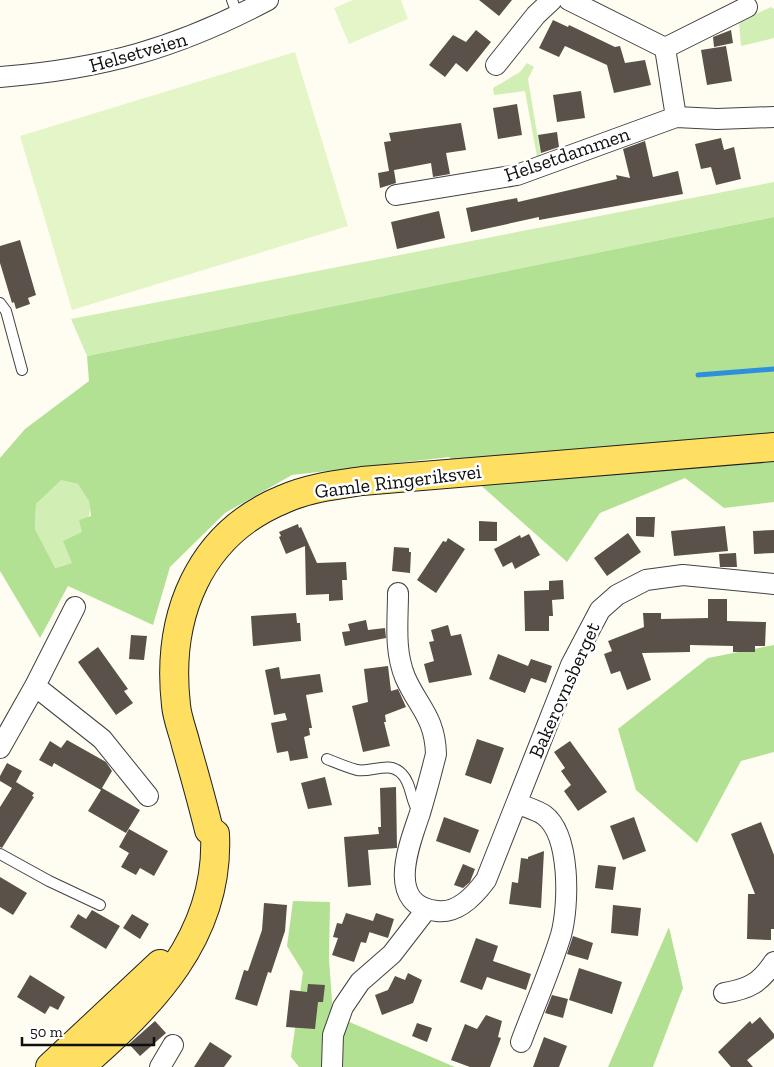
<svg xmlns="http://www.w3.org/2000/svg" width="774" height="1067" font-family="'Zilla Slab',serif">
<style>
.green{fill:#d1efb5}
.forest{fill:#b3e193;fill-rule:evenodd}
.pitch{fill:#e4f5c8}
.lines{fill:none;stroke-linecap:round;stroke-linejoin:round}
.stream{stroke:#2e90dc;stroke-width:5}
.building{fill:#59514a}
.lane-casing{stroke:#424242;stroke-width:12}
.street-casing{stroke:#424242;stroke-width:22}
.primary-casing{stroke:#202020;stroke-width:30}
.lane{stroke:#fff;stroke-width:10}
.street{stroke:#fff;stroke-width:20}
.primary{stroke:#ffdf61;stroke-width:28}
.labels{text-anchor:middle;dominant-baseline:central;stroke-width:5;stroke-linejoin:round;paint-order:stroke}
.street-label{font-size:20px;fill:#0f0f0f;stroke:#fff}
</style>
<rect width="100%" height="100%" fill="#fffdf1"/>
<!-- green -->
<path class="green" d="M771,7L774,9V38L741,46L739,22Z
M527,63L534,67L528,79L541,157H537L525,91L494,95L493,88L520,72Z
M774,182V217L87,356L71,319Z
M60,479L78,484C82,489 87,495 89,501C94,514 77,549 72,563L54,568L35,529L36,504Z"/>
<!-- forest -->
<path class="forest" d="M774,217V502L724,508L685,478L600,513L567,562L449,457L292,475L225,513L170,567L153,625L68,586L40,638L0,571V458L25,429L89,381L87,356ZM61,480L78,484L89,501L91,516L79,520L82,532L63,541L72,563L55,568L35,529L36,504Z
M774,645V752L741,761L697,843L636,790L618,729L708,658Z
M293,901L330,902L329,959L333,1015L455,1067H299L291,1057L303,972L287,946Z
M669,927L683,988L653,1067H608Z"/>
<!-- pitch -->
<path class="pitch" d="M353,0H401L408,19L349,44L334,8Z
M295,52L348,226L72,310L20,136Z"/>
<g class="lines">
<!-- stream -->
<path class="stream" d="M698,375L774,369"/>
</g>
<!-- building -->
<path class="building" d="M479,0H512L499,16Z
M553,20L568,27L569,25L615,47L620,46L625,63L645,60L651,85L614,93L607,65L565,46L559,57L539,48Z
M476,30L491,42L467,72L456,63L445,77L429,65L453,35L466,42Z
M731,30L733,43L714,47L713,37Z
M726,46L732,81L707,85L701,50Z
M581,91L585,118L557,122L553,95Z
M517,104L522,135L498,139L493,108Z
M461,123L466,150L446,153L450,174L433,177L431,163L389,171L384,142L391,141L389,133Z
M557,132L559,147L541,153L538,135Z
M721,138L724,150L734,147L741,179L716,185L711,167L701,169L695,144Z
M645,141L653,177L678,171L683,194L539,220V217L471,232L466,208L517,198L518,202L617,179L616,175L630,178L623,149Z
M394,170L396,183L380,188L378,173Z
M439,211L445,238L397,249L391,222Z
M20,240L36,295L28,298L30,304L16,309L14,302L12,303L0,263V246Z
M636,517H655L654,537L636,536Z
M479,521L497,522V541H479Z
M298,524L299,528L301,527L317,563L346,562L347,580H342L343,600L329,601V594L306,595L305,546L286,554L279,537L281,536L279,532Z
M725,526L728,551L674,556L671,531Z
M774,530V553L754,554L753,531Z
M628,533L641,552L607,576L594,558Z
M529,534L540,555L515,569L512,562L503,567L494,549L520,535L521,538Z
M448,538L465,549L436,593L417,580L443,541L446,542Z
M394,547L409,548V552H411L410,573L392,571Z
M736,553L737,567H720L719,554Z
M563,580L564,599L552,600L553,616H549V631H525L524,591L549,590V581Z
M708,599H727V621L766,622L765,646H755V652H733V646L690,645V652L642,653L651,680L627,690L620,671L611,674L604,654L612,651L608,641L644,627L643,613H661V619L708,618Z
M296,613L297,623H300L301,641L253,646L251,616Z
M366,620L368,630L385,628L386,638L345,646L342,632L350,631L348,624Z
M448,625L451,636L461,634L472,675L429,683L424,664L434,661L429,642L434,641L431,630Z
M131,635L147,636L144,660L129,659Z
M98,647L128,689L124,691L133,703L116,715L78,662Z
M498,654L528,666L531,659L552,666L546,683L531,678L525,693L489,679Z
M388,666L391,691L398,689L406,707L385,715L386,722H384L390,746L363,752L352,706L368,702L364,669Z
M279,667L281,679L320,674L323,692L306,695L312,728H309L310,735L304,737L308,758L290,761L288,751L277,753L271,723L287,720L285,713L274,715L265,670Z
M477,739L504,748L491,784L465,775Z
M67,740L106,762L112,771L102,788L140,810L126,833L88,811L101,790L54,763L52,767L39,760L50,741L61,748Z
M570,741L607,792L578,811L564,791L571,785L561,771L565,768L554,752Z
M7,763L22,771L16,782L34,793L32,796L34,797L2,848L0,847V807L12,788L0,781V776Z
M325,777L332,805L308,809L301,783Z
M396,787L397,848L368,850L371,885L348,887L344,837L379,834L378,827H381L380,788Z
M444,817L479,830L470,853L436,841Z
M634,817L646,851L623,860L610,826Z
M761,822L774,855V929H771V940L747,939L748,894H755L731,834Z
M129,829L168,851L154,876L140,868L136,875L121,867L129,853L119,847Z
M544,851L541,908L509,904L512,882L518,883L521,858L528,859V857Z
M463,864L475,869L470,882L463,888L454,885Z
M598,865L616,867L613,890L595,888Z
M0,877L27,893L13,915L0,907Z
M264,903L287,905L285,931L271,973L268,972L257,1006L235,999L244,970L248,971L262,930Z
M613,905L641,908L638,936L611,933Z
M92,910L120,926L106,949L70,927L78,914L86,919Z
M346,913L373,921L366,943L361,942L354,962L332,955L338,938L333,937L337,923L342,924Z
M376,913L394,919L388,938L369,932Z
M132,914L149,924L140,939L123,928Z
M573,936L593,943L588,960L567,954Z
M476,938L498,946L493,961L531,974L526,990L487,977L482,990L460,982Z
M579,968L622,982L612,1014L569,1000Z
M408,973L422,980L413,1003L382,1015L375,995L388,990L395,976L405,980Z
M30,975L65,997L58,1010L50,1006L45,1014L17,997Z
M308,984L325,985L323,1002H318L315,1029L286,1027L290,990L307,992Z
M552,995L568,999L563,1018L545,1013Z
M486,1015L502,1021L498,1037L501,1038L490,1067H470L451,1060L465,1024L477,1029Z
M760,1017L774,1034V1038L747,1060L753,1067H731L718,1052L750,1021L752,1024Z
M155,1021L166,1033L140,1056L129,1044Z
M417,1023L432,1028L427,1042L412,1036Z
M544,1037L567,1046L559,1067H533Z
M210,1042L232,1056L224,1067H194Z"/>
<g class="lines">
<defs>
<path id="lane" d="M232,0L238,16
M0,303L6,311L22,370
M327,759C337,763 346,767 357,770C372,773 389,760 402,774C412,784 410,801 419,813
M0,854L49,881L100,905"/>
<path id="street" d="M569,0L665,48L676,117
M665,48L747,7
M496,65L536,15L552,0
M0,77C103,69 177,48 268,0
M396,195L517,175L676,117L717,119L774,117
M398,593C398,621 394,650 405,677C418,707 435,717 436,754C431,774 426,793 420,813C410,843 384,905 437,911C458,914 475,895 486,880L571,665L600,610L617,595L646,580L683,575L774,584
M35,686L102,739L148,796
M0,748L35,686L75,607
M517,803C525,807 537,810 544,815C571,835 569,906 561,935C550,971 534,1007 521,1042
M724,993C749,989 760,983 774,962
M160,1067L173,1045
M332,1067L333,1035L343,1007L360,982L392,954L426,910"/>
<path id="primary" d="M50,1067L160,964
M80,1067C151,1005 220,937 215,834L209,830C202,801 194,773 186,745C183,732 177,718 176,705C166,617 198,534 284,499C309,488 335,485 362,481L774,447"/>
</defs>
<!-- lane casing -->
<use href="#lane" class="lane-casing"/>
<!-- street casing -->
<use href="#street" class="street-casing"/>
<!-- primary casing -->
<use href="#primary" class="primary-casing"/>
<!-- lane -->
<use href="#lane" class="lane"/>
<!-- street -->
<use href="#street" class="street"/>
<!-- primary -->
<use href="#primary" class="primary"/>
</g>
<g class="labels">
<!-- street labels -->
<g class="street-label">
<text transform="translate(138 52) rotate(-16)">Helsetveien</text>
<text transform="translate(567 154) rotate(-19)">Helsetdammen</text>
<text transform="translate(398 481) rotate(-7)">Gamle Ringeriksvei</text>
<text transform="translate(564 690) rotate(-66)">Bakerovnsberget</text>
</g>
</g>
<!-- scale -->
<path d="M22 1037v8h132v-8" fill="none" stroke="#0f0f0f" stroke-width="2.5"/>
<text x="30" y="1037" font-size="15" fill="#0f0f0f" stroke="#ffffff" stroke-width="4" paint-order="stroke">50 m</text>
</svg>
